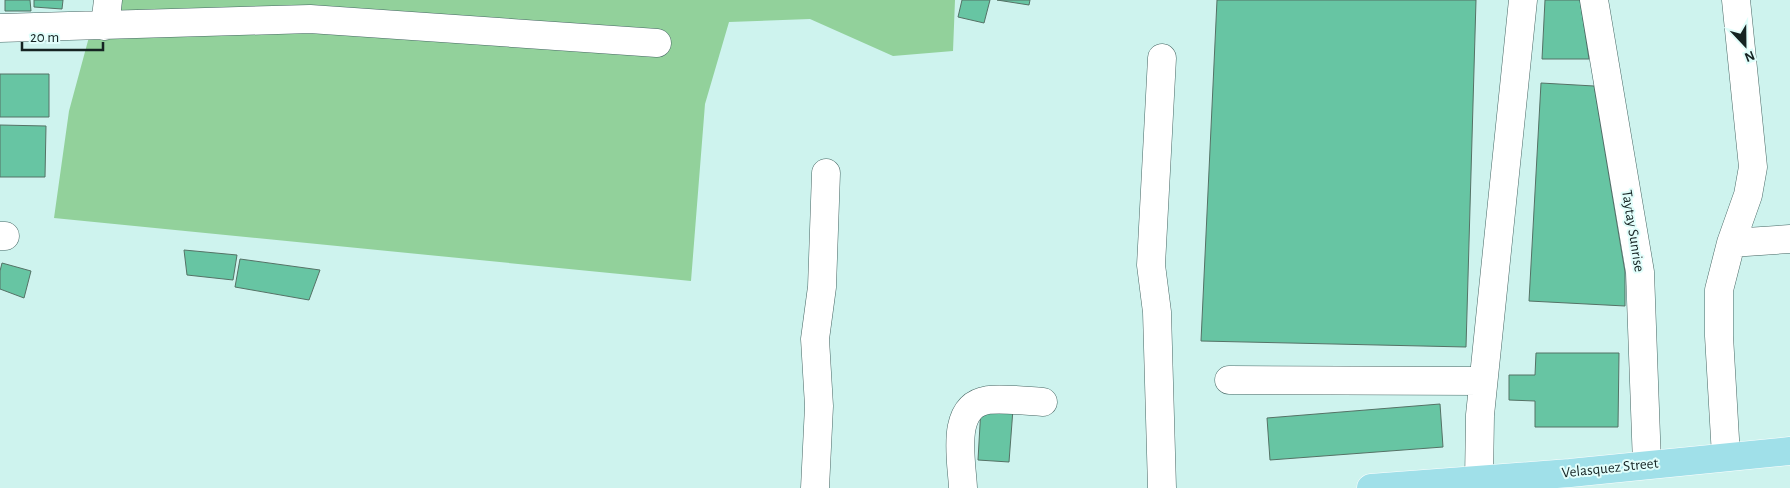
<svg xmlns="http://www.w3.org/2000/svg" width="1790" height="488" font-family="'Alegreya Sans',sans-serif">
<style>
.green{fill:#92d19b}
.building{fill:#67c5a3;stroke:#557266}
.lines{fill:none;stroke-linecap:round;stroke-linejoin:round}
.minor-casing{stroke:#476764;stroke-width:29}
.major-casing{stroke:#fff;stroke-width:29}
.minor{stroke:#fff;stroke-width:28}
.major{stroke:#a0e0e9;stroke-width:28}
.labels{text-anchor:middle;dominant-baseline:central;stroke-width:4;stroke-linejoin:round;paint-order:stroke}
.street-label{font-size:15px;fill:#152322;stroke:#e1fefb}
</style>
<rect width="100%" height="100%" fill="#cef3ee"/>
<!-- green -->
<path class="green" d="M99,0H955L953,51L893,56L810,19L729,22L705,104L691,281L54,218L69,111Z"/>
<!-- building -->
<path class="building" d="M5,0H30L31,11H5Z
M34,0H63L62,9L34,7Z
M962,0H990L984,23L958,17Z
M997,0H1030L1029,5Z
M1217,0H1476L1466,347L1201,341Z
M1545,0H1580L1589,59H1542Z
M0,74H49V117H0Z
M1541,83L1594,86L1625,272V306L1529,301Z
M0,125L46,126L45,177H0Z
M184,250L237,255L233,280L187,275Z
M240,259L320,270L309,300L235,287Z
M2,263L31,271L24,298L0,289V271Z
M1536,353H1619L1618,427H1535V401L1509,400V375H1535Z
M1440,404L1443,447L1270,460L1267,418Z
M981,407L1013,409L1009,462L978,460Z"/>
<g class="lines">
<defs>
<path id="minor" d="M1594,0L1640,272L1647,464
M105,26L108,0
M0,28L310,19L657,43
M1162,58L1151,265L1157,312L1162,488
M0,236H5
M1731,243L1790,239
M1229,380L1483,381
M1726,456L1719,336V290L1731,243L1748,195L1753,167L1736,0
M1479,480L1480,415L1523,0
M815,488L819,406L815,339L822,287L826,173
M963,488C962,461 949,406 988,400C1003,398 1027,401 1043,402"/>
<path id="major" d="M1371,488L1570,473L1790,451"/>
</defs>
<!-- minor casing -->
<use href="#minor" class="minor-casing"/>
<!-- major casing -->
<use href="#major" class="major-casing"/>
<!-- minor -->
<use href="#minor" class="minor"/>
<!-- major -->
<use href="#major" class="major"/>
</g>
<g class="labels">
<!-- street labels -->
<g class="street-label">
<text transform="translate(1633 231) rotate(81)">Taytay Sunrise</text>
<text transform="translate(1610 468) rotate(-6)">Velasquez Street</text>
</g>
</g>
<!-- north arrow -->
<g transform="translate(1745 45) rotate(158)" stroke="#e1fefb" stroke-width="4" paint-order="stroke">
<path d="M0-4L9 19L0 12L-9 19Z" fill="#152322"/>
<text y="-8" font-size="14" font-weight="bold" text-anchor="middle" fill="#152322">N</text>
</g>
<!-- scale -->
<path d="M22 42v8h81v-8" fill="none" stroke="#152322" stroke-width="2.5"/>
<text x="30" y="42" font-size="15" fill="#152322" stroke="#e1fefb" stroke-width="4" paint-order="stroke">20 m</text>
</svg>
